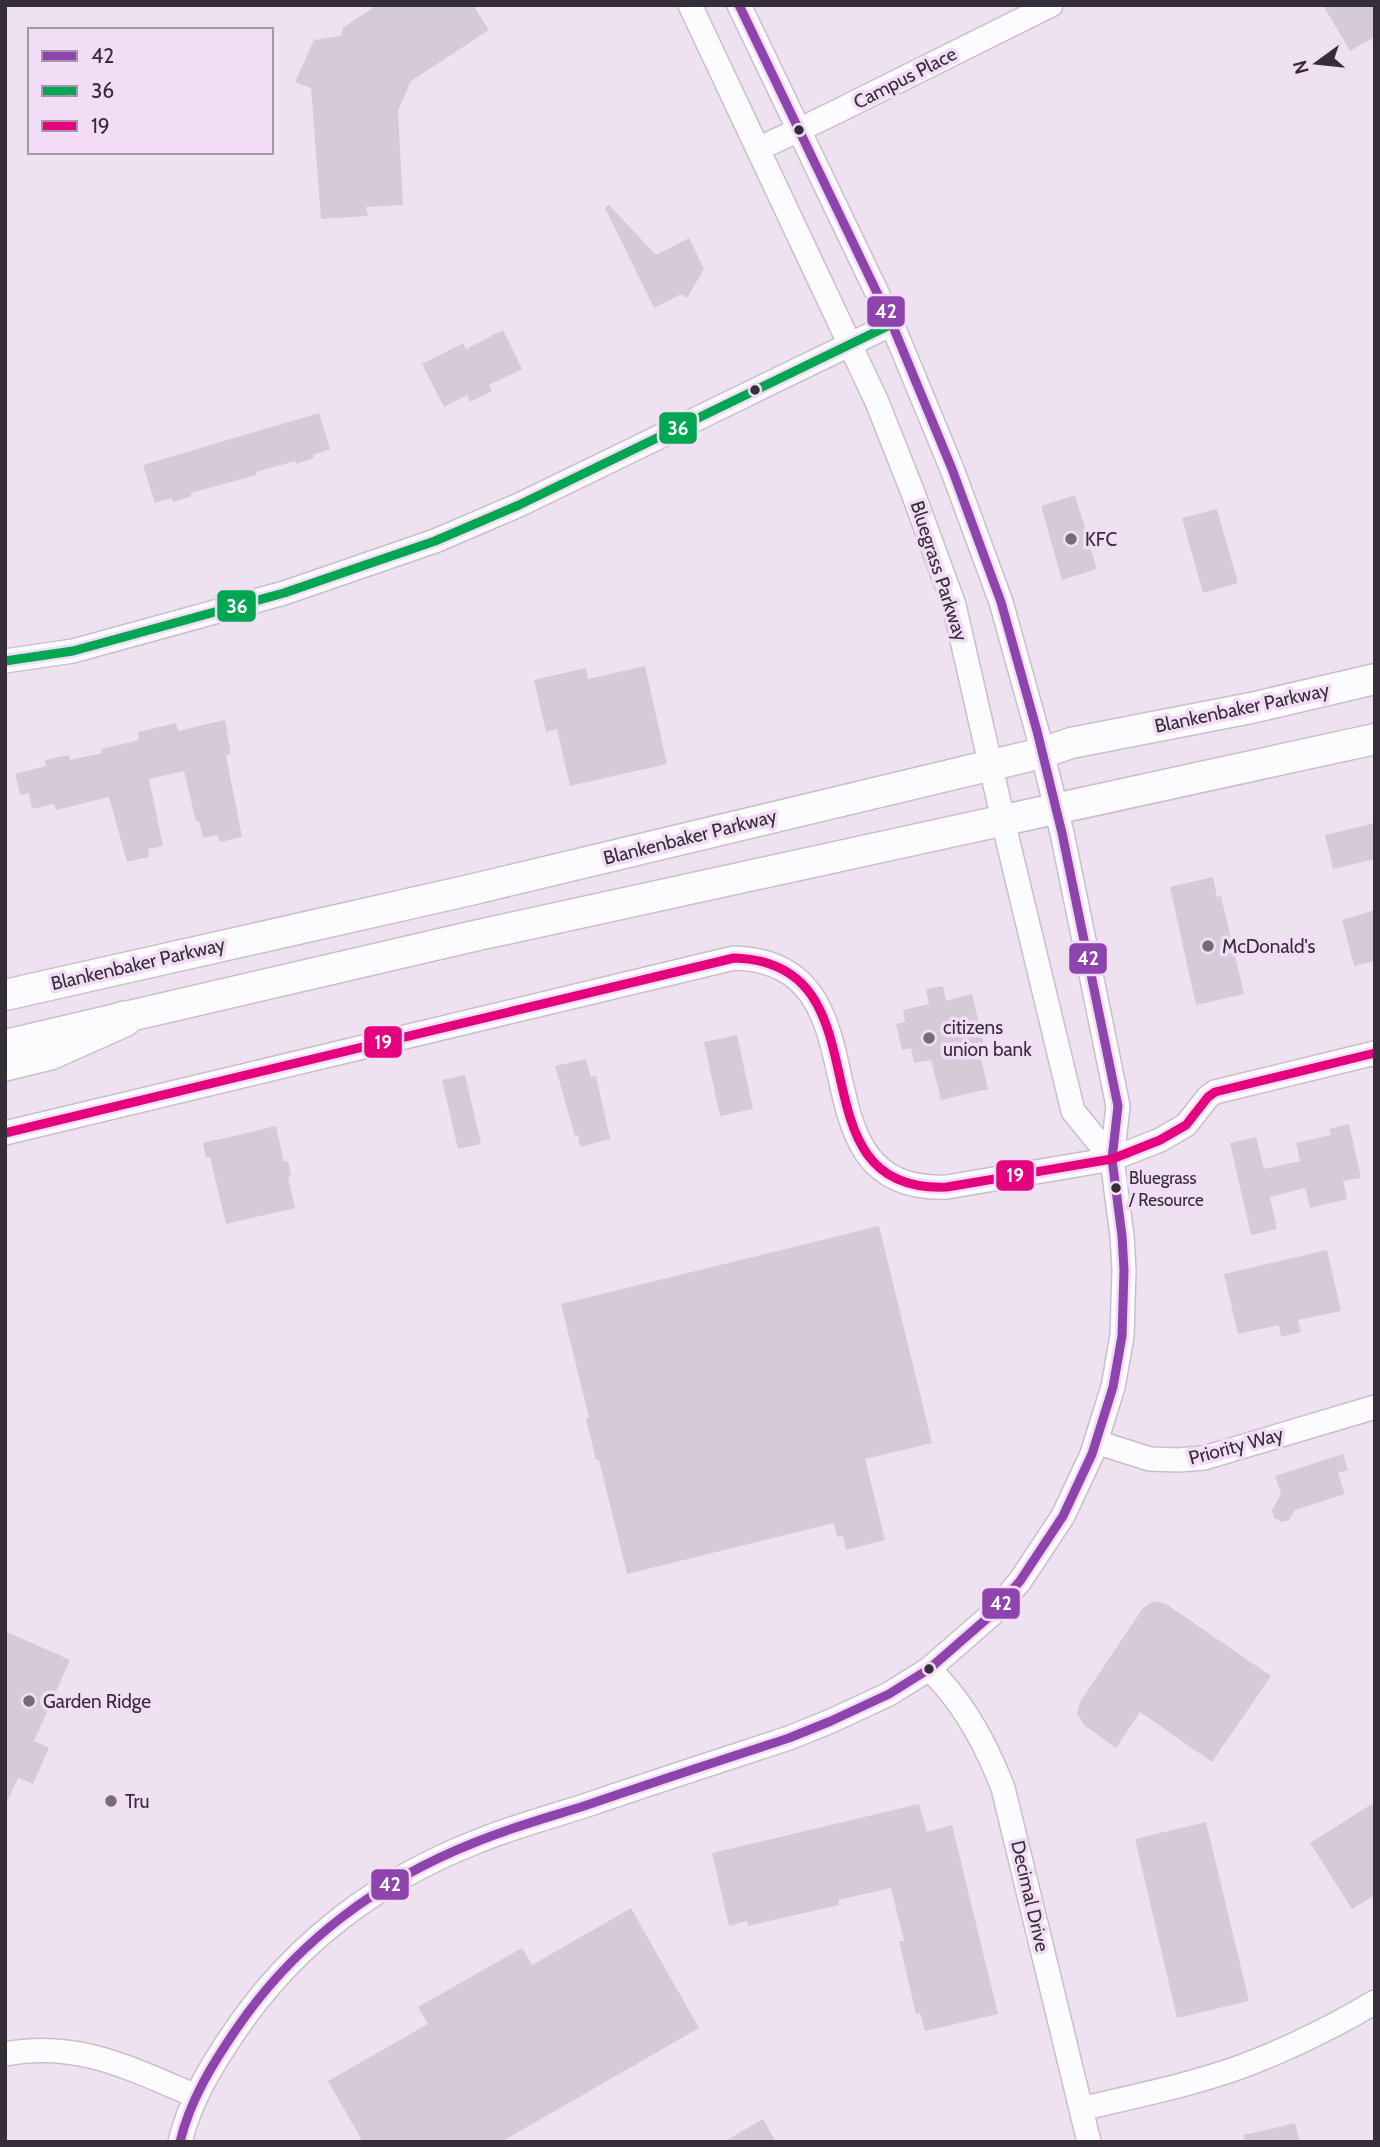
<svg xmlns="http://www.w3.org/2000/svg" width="1380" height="2147" font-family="Cabin,sans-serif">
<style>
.building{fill:#d5cbd7}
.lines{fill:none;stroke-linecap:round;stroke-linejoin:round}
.minor-casing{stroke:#c9bfcb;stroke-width:26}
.major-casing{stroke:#c9bfcb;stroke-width:33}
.highway-casing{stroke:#c9bfcb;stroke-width:38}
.minor{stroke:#fcfbfd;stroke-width:23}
.major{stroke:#fcfbfd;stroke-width:30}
.highway{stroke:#fcfbfd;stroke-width:35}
.bus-1-casing{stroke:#f2dcf6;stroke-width:14}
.bus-2-casing{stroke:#f2dcf6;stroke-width:14}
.bus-3-casing{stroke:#f2dcf6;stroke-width:14}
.bus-1{stroke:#8e44ad;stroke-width:9}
.bus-2{stroke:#00a651;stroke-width:9}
.bus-3{stroke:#e5007d;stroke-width:9}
.bus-dot{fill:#352d37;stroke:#f2dcf6;stroke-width:2.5}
.poi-dot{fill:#766c78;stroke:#f2dcf6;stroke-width:2.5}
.labels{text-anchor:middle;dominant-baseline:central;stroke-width:7;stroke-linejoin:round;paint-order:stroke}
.bus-label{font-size:17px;fill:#352d37;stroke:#f2dcf6;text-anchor:start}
.street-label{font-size:19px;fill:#352d37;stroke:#f2dcf6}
.poi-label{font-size:19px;fill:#352d37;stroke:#f2dcf6;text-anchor:start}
.line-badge{stroke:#f2dcf6;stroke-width:2.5}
.badge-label{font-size:19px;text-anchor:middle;font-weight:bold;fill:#fff}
</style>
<rect width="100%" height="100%" fill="#eee2f0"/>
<!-- building -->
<path class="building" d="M377,5H473L489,30L411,81L398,111L403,205L366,207L368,216L321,219L311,88L295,82L314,40L340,36L344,27Z
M1323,5H1375V37L1350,51Z
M609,205L656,255L689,238L704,269L687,298L681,294L654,308L605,208Z
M503,330L522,369L489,385L492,391L470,402L467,395L444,407L422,364L463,343L466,349Z
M319,413L330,449L313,455L314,458L296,464L295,461L256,472L257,475L190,493L192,496L173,502L172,498L155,503L143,465Z
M1075,495L1086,531H1089L1093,546L1090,547L1097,569L1062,580L1041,506Z
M1217,509L1238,583L1203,593L1182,518Z
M645,666L667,764L570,786L557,729L546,732L534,680L586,668L588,679Z
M225,720L231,754L226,755L242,837L220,842L218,835L203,838L199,821H196L184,771L149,779L163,846L148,849L149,857L127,862L109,797L56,810L54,804L32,809L29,793L20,795L15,774L46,766L45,760L69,755L70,760L102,753L101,749L139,740L138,732L176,723L178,731Z
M1375,823V859L1333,869L1325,835Z
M1213,877L1217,897L1221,896L1244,994L1196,1005L1170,887Z
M1375,910V961L1354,966L1342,920Z
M943,986L946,1001L972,994L985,1049L979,1050L988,1089L941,1100L931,1060L914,1063L911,1048L902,1050L896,1024L905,1022L903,1010L929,1004L926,989Z
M737,1035L753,1109L720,1116L704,1042Z
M586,1059L591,1077L596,1076L610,1139L580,1147L578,1135L575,1136L555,1066Z
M465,1075L481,1144L458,1149L442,1080Z
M1349,1124L1361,1178L1343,1181L1347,1199L1310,1208L1305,1188L1270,1197L1277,1229L1251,1235L1230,1143L1256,1137L1264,1169L1300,1161L1296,1143L1331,1135L1329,1129Z
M276,1126L284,1162L288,1161L291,1176L288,1177L295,1208L226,1224L210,1157L206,1158L203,1143Z
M879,1226L932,1443L865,1459L885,1540L846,1550L843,1536L837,1537L834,1523L627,1574L599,1460H596L586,1419L589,1418L561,1304Z
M1327,1250L1341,1311L1298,1320L1301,1332L1281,1337L1279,1325L1238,1334L1224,1274Z
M1343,1454L1348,1470L1338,1473L1345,1494L1295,1510L1289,1520L1282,1522L1274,1518L1272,1510L1281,1494L1275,1476Z
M1154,1601L1166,1604L1271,1676L1212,1762L1140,1712L1116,1748L1084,1725L1077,1714L1080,1702L1143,1608Z
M5,1631L70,1660L34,1741L49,1748L33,1784L18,1778L5,1806Z
M1375,1802V1895L1352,1909L1310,1843Z
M919,1804L927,1832L952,1825L998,2014L925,2031L920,2013L916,2014L899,1941H904L891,1888L838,1900L839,1905L748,1926L747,1921L729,1926L712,1853Z
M1206,1822L1249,2001L1177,2018L1135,1839Z
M631,1908L699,2028L501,2142H363L328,2081L428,2024L418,2007L522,1948L532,1965Z
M763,2119L776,2142H724Z
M1295,2123L1300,2142H1245L1244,2135Z"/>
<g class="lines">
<defs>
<path id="minor" d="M690,5L877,402L913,493L954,605L1009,846L1073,1111L1112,1159
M758,149L830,115L1051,5
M5,661L73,651L284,593L435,541L519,505L892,324
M5,1133L734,958C895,962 784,1194 947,1187L1112,1159L1160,1140L1186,1125L1208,1097L1215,1092L1375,1053
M1096,1442L1150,1459L1178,1460L1204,1458L1375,1407
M929,1669C963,1701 986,1744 1003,1788L1089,2142
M5,2054C78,2040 131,2069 196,2096
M1081,2109C1135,2096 1191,2085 1243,2066C1288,2049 1333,2027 1375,2002
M180,2142C190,2100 213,2063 237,2028C296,1942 379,1880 476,1842C512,1827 550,1817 587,1805C654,1782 722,1760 789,1738L831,1721L889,1694L929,1669L991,1615L1020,1581L1063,1516L1092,1454L1113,1387L1122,1336L1124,1270L1122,1236L1112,1159L1118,1106L1062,833L1037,731L1001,602L952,469L892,324L739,5"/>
<path id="major" d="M5,995L470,890L1042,753L1071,743L1251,708L1375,679
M5,1045L474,936L1375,739"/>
<path id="highway" d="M5,1063L50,1052L124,1019"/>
</defs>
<!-- minor casing -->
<use href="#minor" class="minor-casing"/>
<!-- major casing -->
<use href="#major" class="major-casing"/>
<!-- highway casing -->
<use href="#highway" class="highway-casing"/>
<!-- minor -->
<use href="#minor" class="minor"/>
<!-- major -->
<use href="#major" class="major"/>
<!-- highway -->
<use href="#highway" class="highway"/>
<defs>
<path id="bus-1" d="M180,2142C190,2100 213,2063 237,2028C296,1942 379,1880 476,1842C512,1827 550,1817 587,1805C654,1782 722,1760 789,1738L831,1721L889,1694L929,1669L991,1615L1020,1581L1063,1516L1092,1454L1113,1387L1122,1336L1124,1270L1122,1236L1112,1159L1118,1106L1062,833L1037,731L1001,602L952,469L892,324L739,5"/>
<path id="bus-2" d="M5,661L73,651L284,593L435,541L519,505L892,324"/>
<path id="bus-3" d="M5,1133L734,958C895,962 784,1194 947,1187L1112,1159L1160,1140L1186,1125L1208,1097L1215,1092L1375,1053"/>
</defs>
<!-- bus-1 casing -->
<use href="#bus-1" class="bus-1-casing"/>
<!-- bus-2 casing -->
<use href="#bus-2" class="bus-2-casing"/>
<!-- bus-3 casing -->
<use href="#bus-3" class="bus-3-casing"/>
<!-- bus-1 -->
<use href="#bus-1" class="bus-1"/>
<!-- bus-2 -->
<use href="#bus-2" class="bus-2"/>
<!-- bus-3 -->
<use href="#bus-3" class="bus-3"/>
</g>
<!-- markers -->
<g class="bus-dot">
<circle cx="799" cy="130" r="6"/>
<circle cx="755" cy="390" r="6"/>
<circle cx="1116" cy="1188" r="6"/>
<circle cx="929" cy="1669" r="6"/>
</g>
<g class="poi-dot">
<circle cx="1071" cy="539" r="7"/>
<circle cx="1208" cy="946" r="7"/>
<circle cx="929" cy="1038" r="7"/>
<circle cx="29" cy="1701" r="7"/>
<circle cx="111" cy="1801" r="7"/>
</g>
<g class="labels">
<!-- bus labels -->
<g class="bus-label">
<text x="1129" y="1178">Bluegrass<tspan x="1129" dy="22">/ Resource</tspan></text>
</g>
<!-- street labels -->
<g class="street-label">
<text transform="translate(905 78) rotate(-27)">Campus Place</text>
<text transform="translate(939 571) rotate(72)">Bluegrass Parkway</text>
<text transform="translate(1242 708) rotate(-12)">Blankenbaker Parkway</text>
<text transform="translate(690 837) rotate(-14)">Blankenbaker Parkway</text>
<text transform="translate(138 964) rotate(-13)">Blankenbaker Parkway</text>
<text transform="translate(1236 1446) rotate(-15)">Priority Way</text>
<text transform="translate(1030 1896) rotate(77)">Decimal Drive</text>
</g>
<!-- poi labels -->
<g class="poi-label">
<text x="1085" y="539">KFC</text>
<text x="1222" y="946">McDonald's</text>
<text x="943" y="1027">citizens<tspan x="943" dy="22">union bank</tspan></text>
<text x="43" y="1701">Garden Ridge</text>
<text x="125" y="1801">Tru</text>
</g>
</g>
<g class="line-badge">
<rect x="866" y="295" width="40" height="33" rx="7" fill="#8e44ad"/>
<rect x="658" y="411" width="40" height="34" rx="7" fill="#00a651"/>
<rect x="216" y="589" width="41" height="34" rx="7" fill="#00a651"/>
<rect x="1068" y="942" width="40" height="33" rx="7" fill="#8e44ad"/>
<rect x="363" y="1025" width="40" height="34" rx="7" fill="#e5007d"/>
<rect x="995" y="1159" width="40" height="33" rx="7" fill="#e5007d"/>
<rect x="981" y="1587" width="40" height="33" rx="7" fill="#8e44ad"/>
<rect x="370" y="1868" width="40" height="33" rx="7" fill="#8e44ad"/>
</g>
<g class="badge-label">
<text x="886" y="318">42</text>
<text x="678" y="435">36</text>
<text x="237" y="613">36</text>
<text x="1088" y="965">42</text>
<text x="383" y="1049">19</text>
<text x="1015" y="1182">19</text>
<text x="1001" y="1610">42</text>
<text x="390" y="1891">42</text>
</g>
<!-- border -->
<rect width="1380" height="2147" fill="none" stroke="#352d37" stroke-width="14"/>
<!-- legend -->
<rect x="28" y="28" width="245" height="126" fill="#f2dcf6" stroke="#a696aa" stroke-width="2"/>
<rect x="42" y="51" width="35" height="10" fill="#8e44ad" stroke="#a696aa" stroke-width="2"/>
<text x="91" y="63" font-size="21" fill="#352d37">42</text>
<rect x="42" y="86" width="35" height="10" fill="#00a651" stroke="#a696aa" stroke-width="2"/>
<text x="91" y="98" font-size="21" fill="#352d37">36</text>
<rect x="42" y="121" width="35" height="10" fill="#e5007d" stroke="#a696aa" stroke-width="2"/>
<text x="91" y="133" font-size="21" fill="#352d37">19</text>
<!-- north arrow -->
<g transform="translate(1317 63) rotate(255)" stroke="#f2dcf6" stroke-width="5" paint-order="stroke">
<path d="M0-5L12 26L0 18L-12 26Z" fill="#352d37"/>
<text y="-10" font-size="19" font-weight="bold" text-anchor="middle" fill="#352d37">N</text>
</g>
</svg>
